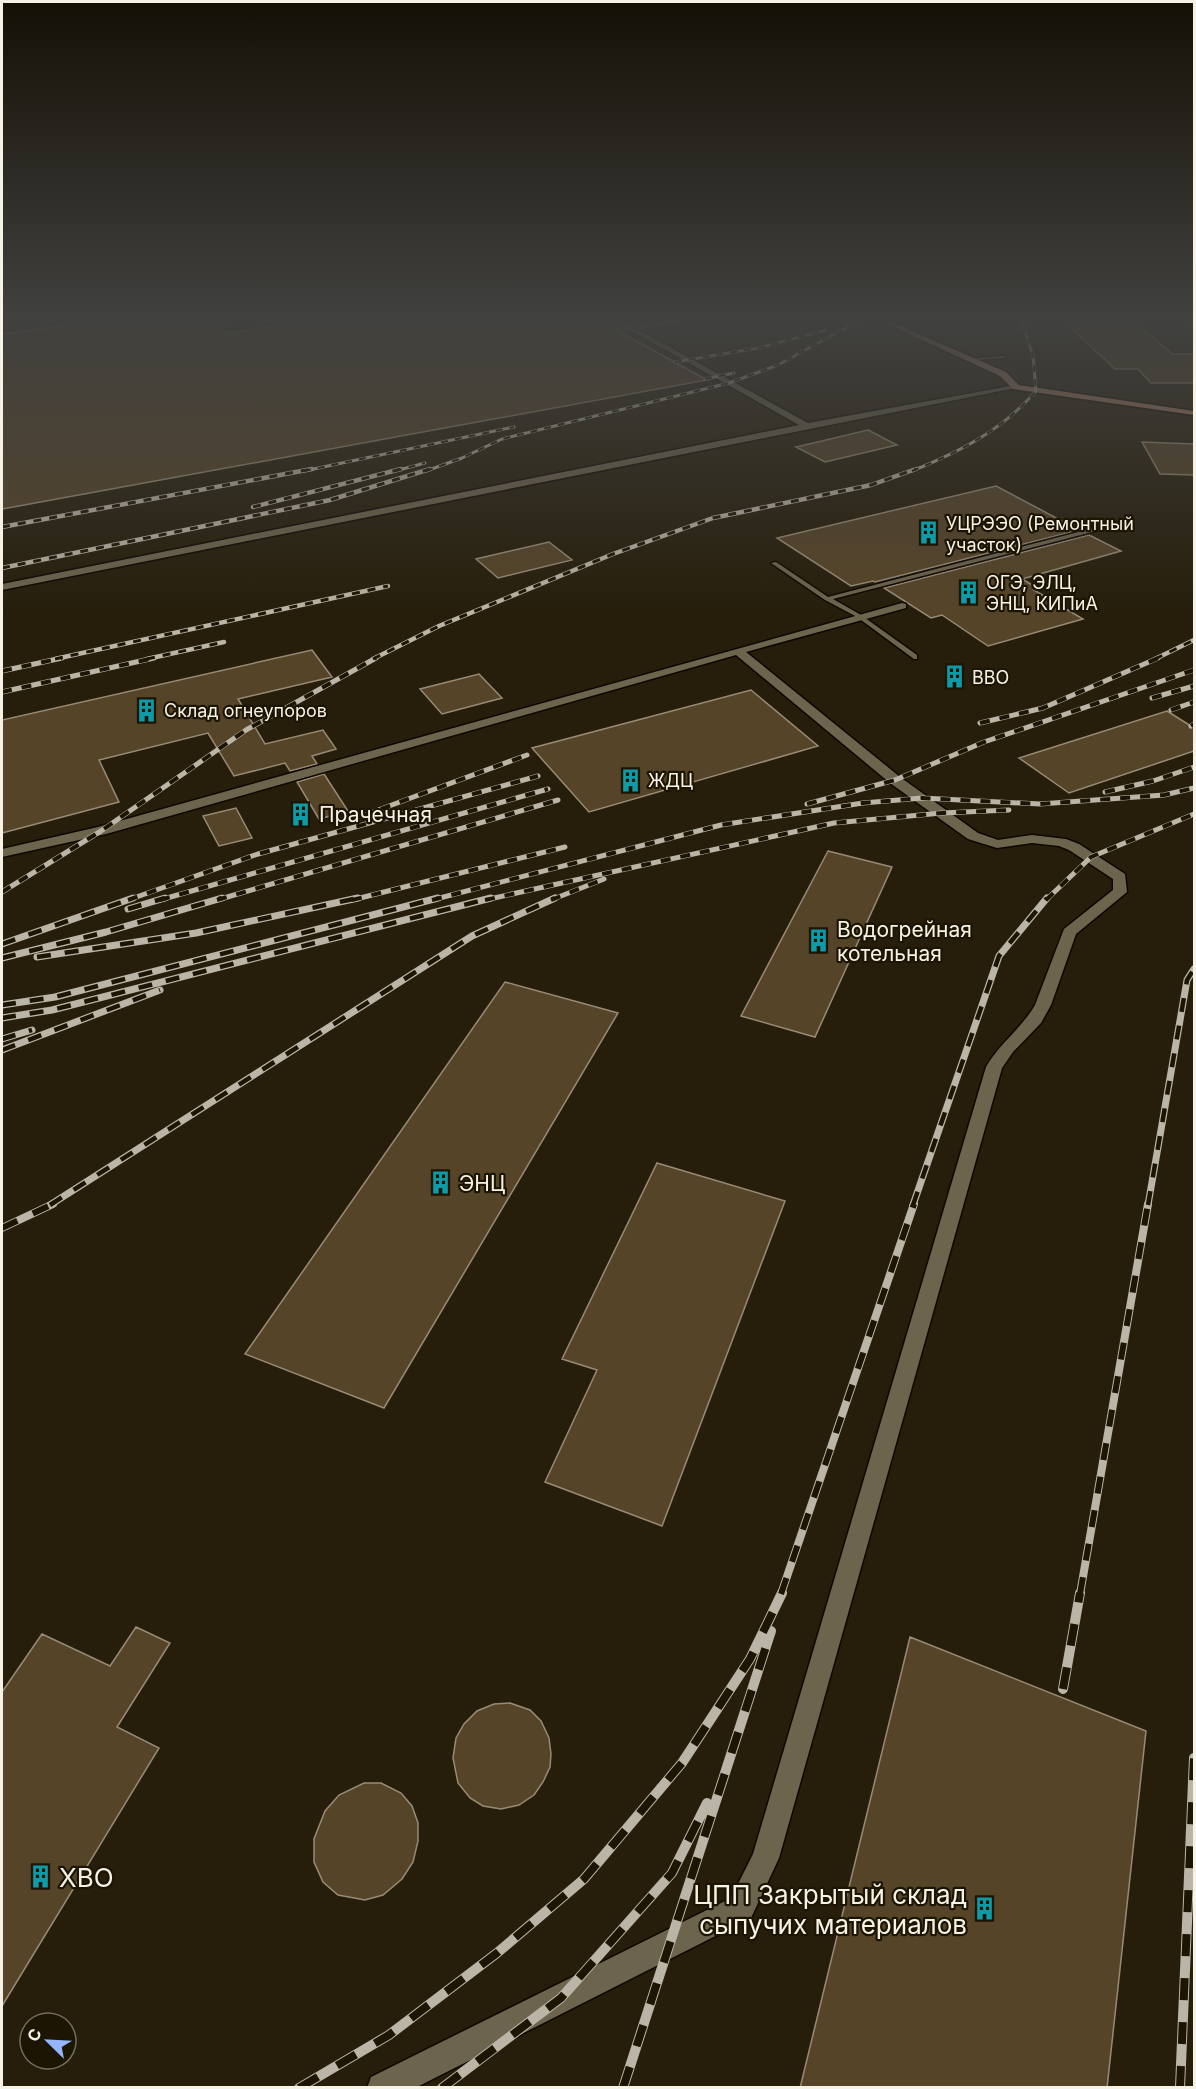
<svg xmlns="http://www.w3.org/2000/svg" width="1196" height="2089" font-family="Inter,sans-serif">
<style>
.building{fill:#564428;stroke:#988b76;stroke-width:1.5}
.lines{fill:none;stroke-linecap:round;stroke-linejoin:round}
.service-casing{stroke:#0f0800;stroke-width:3}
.minor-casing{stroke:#0f0800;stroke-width:3}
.primary-casing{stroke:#0f0800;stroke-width:3}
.service{fill:#6d644e;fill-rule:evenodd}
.minor{fill:#6d644e;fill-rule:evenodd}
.primary{fill:#b38470;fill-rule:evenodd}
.rail-far5-casing{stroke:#bbb5a7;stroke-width:3}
.rail-far4-casing{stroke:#bbb5a7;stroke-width:4.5}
.rail-far3-casing{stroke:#bbb5a7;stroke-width:5}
.rail-far2-casing{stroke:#bbb5a7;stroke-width:7}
.rail-far1-casing{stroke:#bbb5a7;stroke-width:8}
.rail-casing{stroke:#bbb5a7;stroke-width:10}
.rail-far5{stroke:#1d1503;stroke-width:2;stroke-dasharray:7;stroke-linecap:butt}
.rail-far4{stroke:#1d1503;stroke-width:3;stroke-dasharray:8;stroke-linecap:butt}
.rail-far3{stroke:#1d1503;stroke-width:4;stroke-dasharray:10;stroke-linecap:butt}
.rail-far2{stroke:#1d1503;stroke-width:4.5;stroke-dasharray:14;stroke-linecap:butt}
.rail-far1{stroke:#1d1503;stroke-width:6;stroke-dasharray:17;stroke-linecap:butt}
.rail{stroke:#1d1503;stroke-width:8;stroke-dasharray:22;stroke-linecap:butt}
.labels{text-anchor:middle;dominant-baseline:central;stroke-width:4.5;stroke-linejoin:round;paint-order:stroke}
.far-poi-label{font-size:18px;fill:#f7f2e6;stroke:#1d1503;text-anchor:start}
.poi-label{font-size:21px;fill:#f7f2e6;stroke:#1d1503;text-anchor:start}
.near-poi-label{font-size:26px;fill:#f7f2e6;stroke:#1d1503;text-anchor:start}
</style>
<rect width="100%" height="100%" fill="#261e0b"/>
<!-- building -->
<path class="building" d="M93,322H214L227,333L305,322H602L707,380L2,509V334Z
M1070,322H1134L1173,354H1194V383H1151L1138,369H1115L1073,330H1080Z
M868,430L897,445L825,462L796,447Z
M1142,442L1194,444V475L1160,474Z
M996,486L1079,530L875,582L873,581L851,586L777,538Z
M1089,535L1121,551L1022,579L1039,589L1034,590L1083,619L988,646L942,615L931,618L884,588Z
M549,542L572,560L498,578L476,559Z
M312,650L332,677L238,699L265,744L323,730L336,749L312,756L317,764L290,771L285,763L234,776L208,733L99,760L119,802L2,833V720Z
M479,674L502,698L442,714L420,689Z
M751,690L818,746L589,812L532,748Z
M1167,711L1194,728V751L1069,793L1019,758Z
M324,774L348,811L319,819L297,782Z
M236,808L252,838L219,846L203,816Z
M828,851L892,867L815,1037L741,1016Z
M505,982L618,1013L384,1408L245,1354Z
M657,1163L785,1201L662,1526L545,1482L597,1370L562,1359Z
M136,1627L170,1643L117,1727L159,1748L2,2006V1692L42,1634L110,1666Z
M910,1637L1146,1731L1107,2088H800Z
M510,1703L530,1710L541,1721L549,1738L551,1754L550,1767L543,1782L534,1795L519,1805L501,1809L483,1806L470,1798L458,1783L453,1758L456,1738L464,1724L477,1711L494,1704Z
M364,1783H381L401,1793L412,1806L418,1823V1841L413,1862L402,1879L383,1895L365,1900L338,1895L323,1882L314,1862V1839L325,1811L339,1795Z"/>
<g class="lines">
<defs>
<path id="service" d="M1180,322H1186L1194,325V327Z
M1004,356L1006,358L972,360L970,359Z
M1094,528L1097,530L1096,531L833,599L861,615L917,655V659H914L857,617L825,600L771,563L776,562L828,597Z"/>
<path id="minor" d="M616,322H624L808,423L1016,385L1020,387L2,590V584L799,425Z
M902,603L906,604V608L746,652L900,777L978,833L998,840L1032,835L1066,839L1079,844L1125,874L1127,892L1076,934L1051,1005L1041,1023L1013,1052L1002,1068L779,1858L751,1918L415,2088H367L371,2077L731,1898L753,1854L986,1067C999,1044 1022,1028 1035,1005L1064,929L1113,890V879L1069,850L1059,846L1032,843L997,848L968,839L890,783L736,655L106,834L2,857V849L98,827Z"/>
<path id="primary" d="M883,322H891L1006,372L1019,385L1194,411V415L1013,389L1000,376Z"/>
</defs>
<!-- service casing -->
<use href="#service" class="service-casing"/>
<!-- minor casing -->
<use href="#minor" class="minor-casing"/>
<!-- primary casing -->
<use href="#primary" class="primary-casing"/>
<!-- service -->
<use href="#service" class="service"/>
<!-- minor -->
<use href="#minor" class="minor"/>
<!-- primary -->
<use href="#primary" class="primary"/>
<defs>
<path id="rail-far5" d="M216,323L225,322
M618,330L674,322
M675,362L758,348L826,330
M705,379L734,373
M304,471L514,427
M395,471L425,463
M426,471L462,458L502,439L729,383L778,365L856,322
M912,471C961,451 1001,431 1036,391L1033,356L1022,322"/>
<path id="rail-far4" d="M253,507L401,469
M2,527L312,469
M2,568L330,500L430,469
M55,659L388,586
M147,659L224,642
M373,659L439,626L613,554L713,518L871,485L916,469
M1155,659L1194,640"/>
<path id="rail-far3" d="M2,671L62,658
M2,692L154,658
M1152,698L1194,686
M1171,710L1194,702
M980,723L1043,708L1158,658
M1191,726L1194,724
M1105,792L1153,781L1194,767
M807,804L895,780L984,742L1194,670
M362,816L527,755
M2,892L101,831L246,730L376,658
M128,900L258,854L538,776
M160,900L548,789
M217,900L558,800
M352,900L565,847
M432,900L721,825L863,803L922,798L1040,804L1164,795L1194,788
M485,900L834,823L942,813L1009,810
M551,900L604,879
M1046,900L1091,857L1194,814"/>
<path id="rail-far2" d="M128,909L165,898
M2,944L133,898
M37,957L196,933L358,898
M2,958L106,932L222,898
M2,1005L55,997L438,898
M2,1018L52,1010L491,898
M2,1039L32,1030
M2,1050L160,990
M50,1205L472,936L555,898
M913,1205L999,956L1047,898
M1148,1205L1187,980L1194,969"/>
<path id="rail-far1" d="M2,1228L53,1204
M781,1594L914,1204
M1080,1594L1148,1204"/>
<path id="rail" d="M1063,1689L1080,1593
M299,2088L389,2035L497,1953L584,1879L682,1763L750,1659L782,1593
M442,2088L561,1998L672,1873L707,1803
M623,2088L771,1631
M1180,2088L1194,1758"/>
</defs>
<!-- rail-far5 casing -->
<use href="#rail-far5" class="rail-far5-casing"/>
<!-- rail-far4 casing -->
<use href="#rail-far4" class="rail-far4-casing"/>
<!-- rail-far3 casing -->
<use href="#rail-far3" class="rail-far3-casing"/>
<!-- rail-far2 casing -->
<use href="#rail-far2" class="rail-far2-casing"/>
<!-- rail-far1 casing -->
<use href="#rail-far1" class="rail-far1-casing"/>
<!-- rail casing -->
<use href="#rail" class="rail-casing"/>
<!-- rail-far5 -->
<use href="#rail-far5" class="rail-far5"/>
<!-- rail-far4 -->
<use href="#rail-far4" class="rail-far4"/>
<!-- rail-far3 -->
<use href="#rail-far3" class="rail-far3"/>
<!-- rail-far2 -->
<use href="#rail-far2" class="rail-far2"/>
<!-- rail-far1 -->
<use href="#rail-far1" class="rail-far1"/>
<!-- rail -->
<use href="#rail" class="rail"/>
</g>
<!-- sky -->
<linearGradient id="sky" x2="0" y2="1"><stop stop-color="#151006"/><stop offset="0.52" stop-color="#41413f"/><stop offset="1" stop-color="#41413f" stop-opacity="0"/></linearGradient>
<rect width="1196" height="614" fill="url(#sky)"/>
<!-- icons -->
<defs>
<symbol id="building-bare" viewBox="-9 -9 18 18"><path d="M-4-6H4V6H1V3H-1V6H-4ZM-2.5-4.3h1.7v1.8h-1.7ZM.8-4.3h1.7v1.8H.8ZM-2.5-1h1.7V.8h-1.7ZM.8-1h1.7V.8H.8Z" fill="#0f9aa8" stroke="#1d1503" stroke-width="2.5" paint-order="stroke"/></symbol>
</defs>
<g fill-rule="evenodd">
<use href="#building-bare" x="912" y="516" width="33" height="33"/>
<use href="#building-bare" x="952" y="576" width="33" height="33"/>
<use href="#building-bare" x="938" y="660" width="33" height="33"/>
<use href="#building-bare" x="130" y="694" width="33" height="33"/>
<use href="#building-bare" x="614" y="764" width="33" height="33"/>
<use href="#building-bare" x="284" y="798" width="33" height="33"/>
<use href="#building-bare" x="802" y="924" width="33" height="33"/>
<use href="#building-bare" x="424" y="1166" width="33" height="33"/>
<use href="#building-bare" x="24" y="1860" width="33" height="33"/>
<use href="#building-bare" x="968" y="1892" width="33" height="33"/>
</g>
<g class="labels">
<!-- far-poi labels -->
<g class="far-poi-label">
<text x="946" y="523">УЦРЭЭО (Ремонтный<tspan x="946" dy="21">участок)</tspan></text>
<text x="986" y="582">ОГЭ, ЭЛЦ,<tspan x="986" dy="21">ЭНЦ, КИПиА</tspan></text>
<text x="972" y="677">ВВО</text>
<text x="164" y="710">Склад огнеупоров</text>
<text x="648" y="780">ЖДЦ</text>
</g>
<!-- poi labels -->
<g class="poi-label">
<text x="319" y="814">Прачечная</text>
<text x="837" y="929">Водогрейная<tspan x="837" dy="24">котельная</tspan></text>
<text x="459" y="1183">ЭНЦ</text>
</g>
<!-- near-poi labels -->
<g class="near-poi-label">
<text x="59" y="1877">ХВО</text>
<text x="967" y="1894" text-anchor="end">ЦПП Закрытый склад<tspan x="967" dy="30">сыпучих материалов</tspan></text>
</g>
</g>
<!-- border -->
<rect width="1196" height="2089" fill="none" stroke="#f7f2e6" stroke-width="6"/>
<!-- north arrow -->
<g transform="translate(48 2041) rotate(294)"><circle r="28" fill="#1d1503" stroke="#746d5e" stroke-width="1.5"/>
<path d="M0-4.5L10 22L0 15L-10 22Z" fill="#95b6fd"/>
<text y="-9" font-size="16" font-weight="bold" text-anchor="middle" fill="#f7f2e6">С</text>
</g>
</svg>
